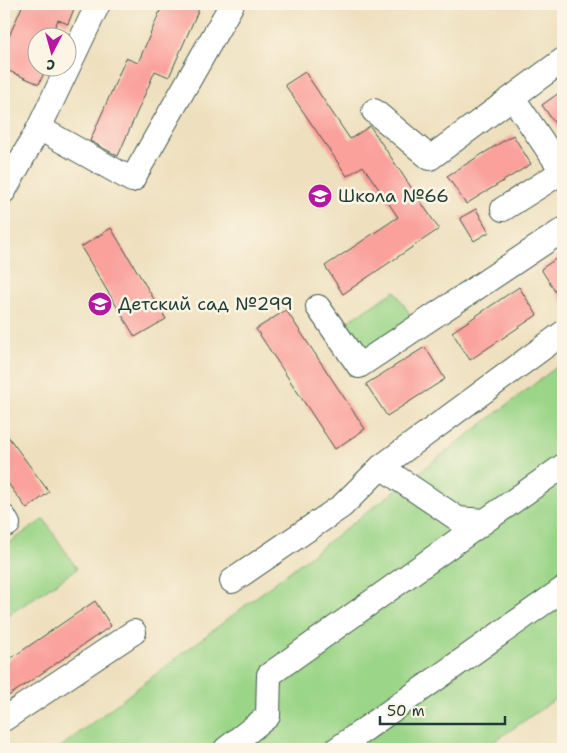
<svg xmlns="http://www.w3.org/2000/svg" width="567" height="753" font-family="'Shantell Sans',sans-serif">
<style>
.green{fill:#9bd588;stroke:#5d895e}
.building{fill:#faa19c}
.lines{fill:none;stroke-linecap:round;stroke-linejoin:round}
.minor-casing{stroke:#3e5549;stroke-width:26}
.minor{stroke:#fff;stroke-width:24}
.labels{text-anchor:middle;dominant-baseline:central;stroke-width:5;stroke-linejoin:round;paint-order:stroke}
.poi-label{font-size:18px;fill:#1f3d34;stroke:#fcf5e5;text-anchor:start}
</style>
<rect width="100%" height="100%" fill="#fcf5e5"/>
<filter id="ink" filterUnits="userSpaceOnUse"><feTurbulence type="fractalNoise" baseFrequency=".02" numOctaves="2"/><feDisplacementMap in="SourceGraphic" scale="10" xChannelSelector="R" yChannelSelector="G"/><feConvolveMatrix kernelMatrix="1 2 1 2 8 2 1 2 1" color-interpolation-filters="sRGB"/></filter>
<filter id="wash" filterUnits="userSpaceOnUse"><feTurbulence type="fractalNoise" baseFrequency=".0096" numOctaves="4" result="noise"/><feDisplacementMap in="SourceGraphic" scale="20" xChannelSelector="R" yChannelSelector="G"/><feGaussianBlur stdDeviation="1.12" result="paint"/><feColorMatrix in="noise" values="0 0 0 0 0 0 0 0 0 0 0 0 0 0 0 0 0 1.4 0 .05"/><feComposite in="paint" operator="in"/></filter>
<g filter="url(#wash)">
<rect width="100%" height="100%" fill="#eee0be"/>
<!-- green -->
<path class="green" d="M395,291L412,318L364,349L347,322Z
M563,362V694L483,749H58Z
M44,519L77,569L4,618V546Z"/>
<g id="blocks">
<!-- building -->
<path class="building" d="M23,4H76L68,24L58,20L50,38H38V68H46L39,84L4,69V48Z
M163,4H201L169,77L155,71L118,156L90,141L126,58L138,63Z
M305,72L350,139L370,126L439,229L343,294L325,266L398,217L363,166L347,176L285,85Z
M563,90V135L542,105Z
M513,135L531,164L466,204L447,176Z
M476,209L489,232L474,241L460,218Z
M111,228L166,319L135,337L81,247Z
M563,254V304L541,269Z
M519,287L537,315L470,360L452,332Z
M286,310L365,429L335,449L256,329Z
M425,347L445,379L387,416L366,384Z
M4,431L49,492L27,509L4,478Z
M95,601L111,626L4,699V663Z"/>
</g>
</g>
<g filter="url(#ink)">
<use href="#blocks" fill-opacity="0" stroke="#3e5549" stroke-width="1"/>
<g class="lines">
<defs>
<path id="minor" d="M513,98L563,172
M374,111L430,158L563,60
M39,128L132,180L232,4
M4,191L39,128L98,4
M503,209L563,171
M318,307L359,366L563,230
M381,467L458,519L485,521L563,466
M4,517L8,524
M232,581L342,506L381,467L563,333
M4,719L134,632
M226,749L268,716L269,675L485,521
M337,749L563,589"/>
</defs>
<!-- minor casing -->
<use href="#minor" class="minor-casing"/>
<!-- minor -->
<use href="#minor" class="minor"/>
</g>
</g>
<!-- icons -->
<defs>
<symbol id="school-disc" viewBox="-11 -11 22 22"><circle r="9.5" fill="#b5179e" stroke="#fcf5e5"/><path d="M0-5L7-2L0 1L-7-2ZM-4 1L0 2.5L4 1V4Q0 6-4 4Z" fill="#fff"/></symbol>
</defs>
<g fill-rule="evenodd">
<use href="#school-disc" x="306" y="182" width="28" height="28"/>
<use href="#school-disc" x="86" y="290" width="28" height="28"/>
</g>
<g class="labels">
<!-- poi labels -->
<g class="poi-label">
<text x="338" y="196">Школа №66</text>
<text x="118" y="304">Детский сад №299</text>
</g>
</g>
<!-- margin -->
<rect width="567" height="753" fill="none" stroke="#fcf5e5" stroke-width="20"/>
<!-- north arrow -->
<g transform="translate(52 52) rotate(186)"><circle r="24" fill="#fcf5e5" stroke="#a4ab9e"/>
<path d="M0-4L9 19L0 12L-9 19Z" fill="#b5179e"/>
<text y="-8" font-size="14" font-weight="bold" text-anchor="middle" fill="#1f3d34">С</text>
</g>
<!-- scale -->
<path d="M380 716v8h125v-8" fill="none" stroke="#1f3d34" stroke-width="2.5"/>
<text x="387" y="716" font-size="15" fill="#1f3d34" stroke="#fcf5e5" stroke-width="4" paint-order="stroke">50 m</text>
</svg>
